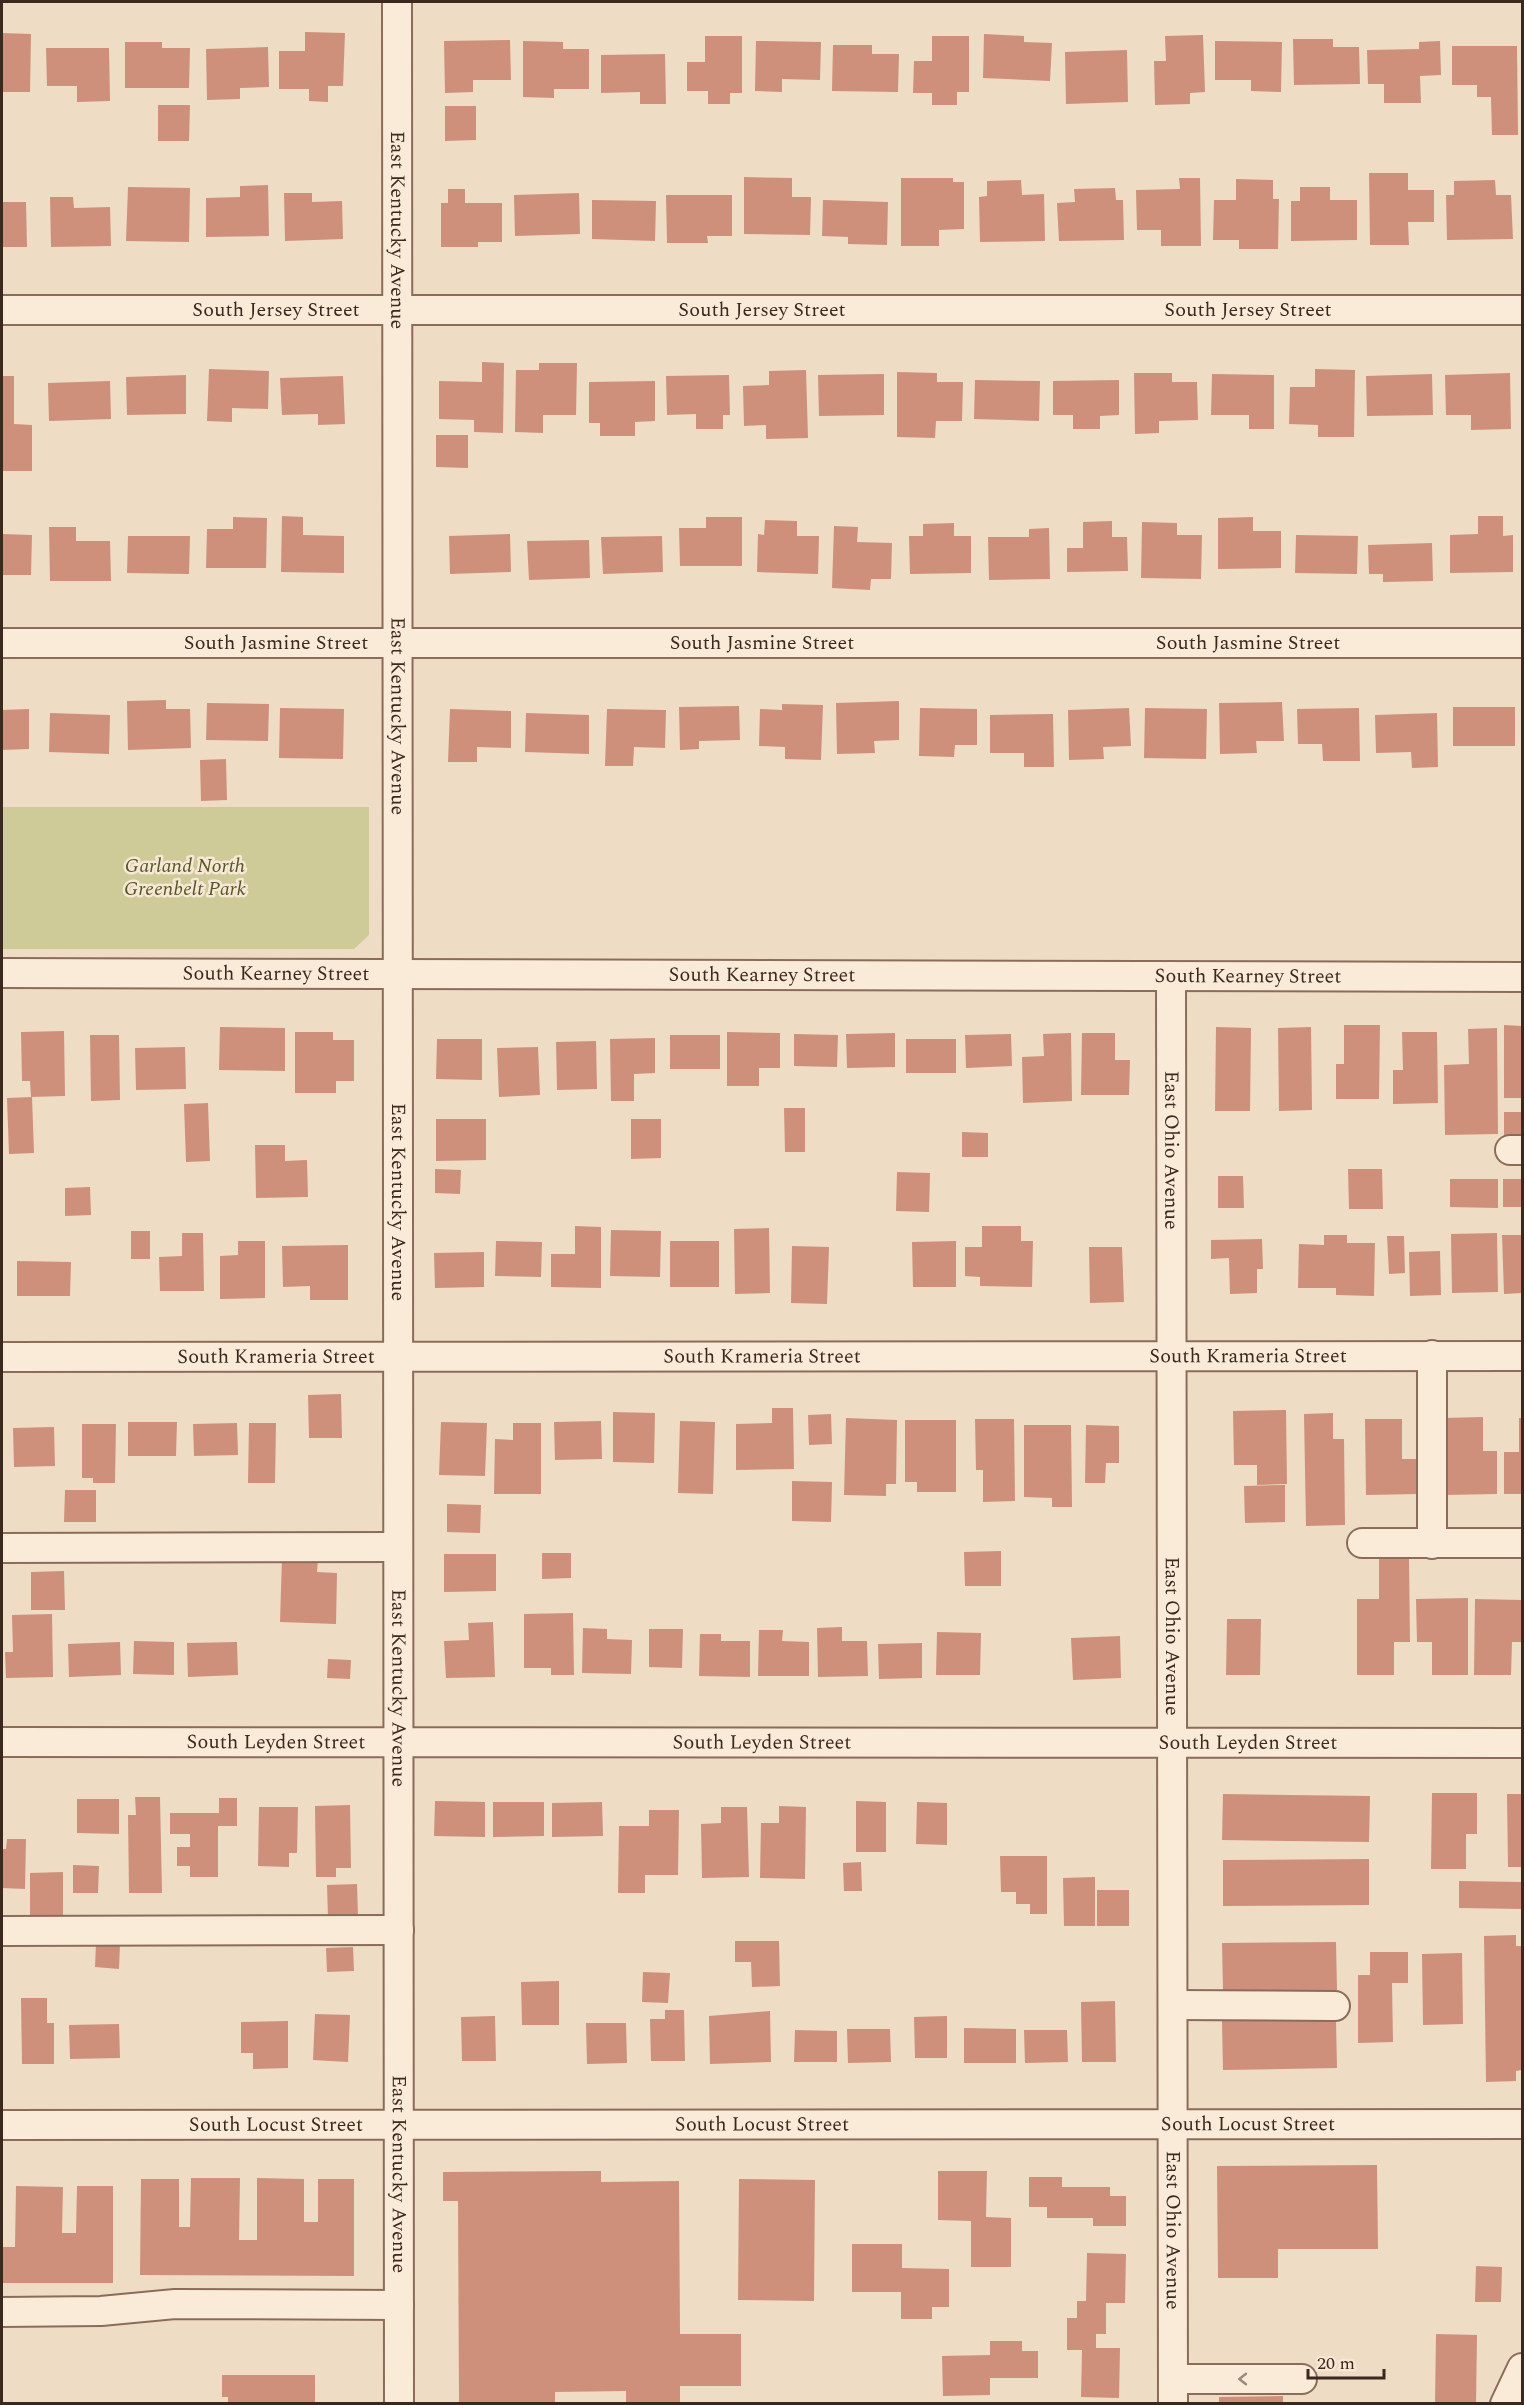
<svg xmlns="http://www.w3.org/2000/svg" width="1524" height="2405" font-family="Spectral,serif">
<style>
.green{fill:#cecb99}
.building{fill:#ce907b}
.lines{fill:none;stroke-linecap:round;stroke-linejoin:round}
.minor-casing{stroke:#8b6c5b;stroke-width:32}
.minor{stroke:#faebd9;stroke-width:28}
.oneway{stroke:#9a8a7c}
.labels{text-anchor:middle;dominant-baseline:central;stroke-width:5;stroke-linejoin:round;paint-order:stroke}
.street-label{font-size:20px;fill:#3b281f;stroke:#f7e7d5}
.park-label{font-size:20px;font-style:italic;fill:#545825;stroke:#f7e7d5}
</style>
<rect width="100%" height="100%" fill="#efdcc5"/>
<!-- green -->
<path class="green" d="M2,807H369V935L354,949H2Z"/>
<!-- building -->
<path class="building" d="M305,32L345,33L343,86H328V102L309,101V89H279V51H305Z
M2,33L31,34L30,92H2Z
M984,34L1024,36V42L1052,43L1050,81L983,78Z
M1203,35L1205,92L1190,93V104L1155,105L1154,61H1166L1165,36Z
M705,36H742V93H730V104H708V91H687V62H705Z
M932,36H969V92H957V105H932V93H913L914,61H932Z
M1293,39H1333V47H1359L1360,84L1294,85Z
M510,40L511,80H473V92L445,93L444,41Z
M523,41L563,42V49H589V89H554V98L523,97Z
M756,41L821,42L820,80L782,79V92L755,91Z
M1215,41L1282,42L1281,92L1251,91V80H1215Z
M1440,41L1441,75L1420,76L1421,103H1384V84H1368L1367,50L1419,49V42Z
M125,42H162V48H190L189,88H125Z
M833,45H872V54H899L898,92L832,91Z
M1452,46H1517L1518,135H1492L1491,97H1477V85H1452Z
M268,47L269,87L240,88V99L207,100L206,49Z
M46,48H109L110,101L77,102V86H47Z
M1127,50L1128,102L1066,104L1065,52Z
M665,54L666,104H640V92L601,93V55Z
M158,105H190L189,141H158Z
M445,106H476V140L445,141Z
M1369,173H1408V190H1434V222H1408L1409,245H1370Z
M744,177L792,178V197H811L810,235L744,234Z
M901,178H953V182H964V229L939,230V246H901Z
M1179,178H1200L1201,246H1161V230H1137L1136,190L1180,189Z
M1236,179L1273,180V199H1279L1278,249H1239V240H1213L1214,200H1236Z
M1021,180L1022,195L1044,194L1045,241L980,242L979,197L987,196V181Z
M1495,180L1496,195H1511L1513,239L1447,240L1446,195H1454V181Z
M268,185L269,236L206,237V198L240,197V186Z
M128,187L190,188L189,242L126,241Z
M1300,187H1330V200H1357V240L1291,241V201H1300Z
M1115,188L1116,200H1123L1124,240L1059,241L1057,203L1075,202L1074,189Z
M448,189H465V203H502V242H478V247H441V203H448Z
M284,193H312V202L342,201L343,239L285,241Z
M579,193L580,234L515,236L514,195Z
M666,195H732V236H707L708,243H667Z
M50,197H73L74,208L110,207L111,246L51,247Z
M592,200L656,201L655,241L592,239Z
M823,200L888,202L887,245L848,244V237L822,236Z
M2,202H26L27,247H2Z
M482,362L504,363L503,433L474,432V420L439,419V381L482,382Z
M539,363H577L576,415H543V433L515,432L516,370H539Z
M209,369L269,371L268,409L232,408V422L207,421Z
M1315,369L1355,370L1354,437H1318V425L1289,424L1290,387H1315Z
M806,370L808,438L766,439V425L744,426L743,386L769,385V371Z
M897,372L937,373V382H963L962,421H936L935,438L897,437Z
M1134,373H1172V382H1197L1198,420L1159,421V433L1135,434Z
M1510,373L1511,429L1471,430V415H1446L1445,375Z
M884,374V415L819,416L818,375Z
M1212,374L1274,375V429H1249V415H1211Z
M1432,374L1433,415L1367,416L1366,376Z
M186,375V414L127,415L126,377Z
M729,375L730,415H723V429H696V414L667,415L666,376Z
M2,376H14V424L32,425V471H2Z
M343,376L345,424L318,425V414L282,415L280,378Z
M975,380L1040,381L1039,421L974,419Z
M1119,380V415L1100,416V429H1073V415H1053V381Z
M110,381L111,419L49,421L48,383Z
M655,381V421L635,422V436H600V423H589V382Z
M436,435H468V468L436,467Z
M282,516L303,517V535L344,536V573L281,572Z
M1478,516H1503V536L1513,535V572L1450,573V535L1478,534Z
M233,517L267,518L266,568H206L207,529H233Z
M706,517H742V566H680L679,528H706Z
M1253,517V531H1281V568L1218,569V518Z
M765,520L797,521V536H819L818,574L757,572L758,534L764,535Z
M1112,521V537H1127L1128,571L1067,572V548H1083V522Z
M1142,522L1177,523V535H1202L1201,579L1141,578Z
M954,523V536H971V573L910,574L909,536H923V524Z
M834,526L858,527L857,542L892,543L891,579H871L870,590L832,588Z
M49,527H76V541H110L111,581H50Z
M1049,528L1050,579L989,580L988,537H1029V529Z
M2,534L32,535L31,575H2Z
M510,534L511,572L450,574L449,536Z
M1296,535L1358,536L1357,574L1295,573Z
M128,536H190L189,574L127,573Z
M662,536L663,572L603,574L601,537Z
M589,540L590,578L529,580L527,541Z
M1432,543L1433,581L1383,582V574H1369L1368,545Z
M166,700V709H190L191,748L128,750L127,701Z
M899,701V740L874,741L875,753L837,754L836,703Z
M1282,702L1284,741H1256L1257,753L1220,754L1219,703Z
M207,703L269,704L268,741L206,740Z
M782,704L823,705L821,760L785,759V747L759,746L760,709L782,710Z
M739,706L740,740L699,741V749L680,750L679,707Z
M1453,707H1515V746H1453Z
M280,708L344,709L343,759L279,758Z
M920,708L977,709V745H955L954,757L919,756Z
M1129,708L1131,746L1103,747L1104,759L1069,760L1068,710Z
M1145,708L1207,709L1206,759L1144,758Z
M1359,708L1360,761H1323L1322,744H1298L1297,709Z
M29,709V749L2,750V710Z
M450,709L511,711V748L477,747V762H448Z
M607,709L666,710L665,748L634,747L633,766H605Z
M50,713L110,715L109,754L49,752Z
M526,713L589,715V754L525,752Z
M1437,713L1438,767L1412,768L1411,752L1376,753L1375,715Z
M1053,714L1054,767H1024V753H990V715Z
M226,759L227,800L201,801L200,760Z
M1344,1025H1380L1379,1099H1336V1064H1344Z
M1504,1025L1522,1026V1098H1504Z
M220,1027L285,1028V1071L219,1070Z
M1216,1027L1251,1028L1250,1111H1215Z
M1311,1027L1312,1110L1279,1111L1278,1028Z
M1497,1028L1498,1134L1445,1135L1444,1065L1469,1064L1468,1029Z
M64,1031L65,1096L31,1097L30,1081H22L21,1032Z
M295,1032H333V1040H354V1081H336V1093H295Z
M727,1032L780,1033V1068H759V1086H727Z
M1402,1032H1437L1438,1103L1393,1104V1070H1403Z
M895,1033V1067L847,1068L846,1034Z
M1071,1033L1072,1101L1023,1103L1022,1057L1044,1056L1043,1034Z
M1082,1033H1115V1060H1130L1129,1095H1081Z
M794,1034L838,1035L837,1067L794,1066Z
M1011,1034L1012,1066L966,1068L965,1035Z
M90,1035H119L120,1100L91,1101Z
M670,1035H720V1069H670Z
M655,1038V1073L634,1074V1101H611L610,1039Z
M437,1039H482V1080L436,1079Z
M906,1039H956V1073H906Z
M596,1041L597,1089L557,1090L556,1042Z
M185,1047L186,1089L136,1090L135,1048Z
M538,1047L540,1095L499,1097L497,1048Z
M32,1097L34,1153L9,1154L7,1098Z
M208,1103L210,1161L186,1162L184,1104Z
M784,1108H805V1152H785Z
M1504,1112H1522V1139L1504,1138Z
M436,1119H486V1160L436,1161Z
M631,1119H661V1158L631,1159Z
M962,1132L988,1133V1157H962Z
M255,1145H285V1161L307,1160L308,1197L256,1198Z
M435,1169L461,1170L460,1194L435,1193Z
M1348,1169H1382L1383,1209H1349Z
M897,1172L930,1173L929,1212L896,1211Z
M1218,1176H1243L1244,1208H1218Z
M1450,1179H1498V1208L1450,1207Z
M1503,1179H1522V1207H1503Z
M90,1187L91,1215L65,1216V1188Z
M575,1226L601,1227V1288L551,1287V1254H575Z
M982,1226H1021V1241H1033L1032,1287L980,1286V1277L965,1276V1247H982Z
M769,1228L770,1293L735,1294L734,1229Z
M611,1230L661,1231L660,1277L610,1276Z
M131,1231H150V1259H131Z
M182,1233H203L204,1291H160L159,1257L182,1256Z
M1497,1233L1498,1292L1452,1293L1451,1234Z
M1324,1235H1347V1243H1375L1374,1296L1336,1295V1288H1298L1299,1244L1324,1245Z
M1502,1235H1522V1293L1504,1294Z
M1387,1236H1404L1405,1273L1389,1274Z
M1262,1239L1263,1269H1257V1293L1230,1294L1229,1258L1211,1259V1240Z
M238,1241H265V1298L220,1299V1256L238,1255Z
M496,1241L542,1242L541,1277L495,1276Z
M670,1241H719V1287H670Z
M956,1241V1287H913L912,1242Z
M348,1245V1300H310V1286L283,1287L282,1246Z
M792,1246L829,1247L827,1304L791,1303Z
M1089,1247H1122L1124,1302L1090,1303Z
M1440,1251L1441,1295L1410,1296L1409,1252Z
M484,1252V1287L435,1288L434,1253Z
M17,1261L71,1262L70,1296H17Z
M341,1394L342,1438H309L308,1395Z
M772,1408H793L794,1469L736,1470V1424L772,1423Z
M1286,1410L1287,1484L1257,1485V1465H1234L1233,1411Z
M613,1412L655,1413L654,1463L613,1462Z
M1333,1413V1439H1344L1345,1525L1306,1526L1304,1414Z
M831,1414L832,1444L809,1445L808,1415Z
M1483,1417V1451H1497V1494L1445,1495L1444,1418Z
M846,1418L897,1420L896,1484H886V1496L844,1495Z
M1519,1418H1522V1494H1504V1452H1519Z
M975,1419H1014L1015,1501L983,1502V1470H976Z
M1365,1419H1402V1459H1418V1494L1366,1495Z
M905,1420H956V1492H917V1482H905Z
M601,1421L602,1459L555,1460L554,1422Z
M680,1421L715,1422L713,1494L678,1493Z
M128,1422H177L176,1456H128Z
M441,1422L487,1423L485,1476L439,1475Z
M237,1423L238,1455L194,1456L193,1424Z
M249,1423H276L275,1483H248Z
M513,1423H541V1494H494L495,1439L513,1440Z
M82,1424H116L115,1483H93V1478H82Z
M1024,1425H1071L1072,1507H1052V1498L1024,1497Z
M1086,1425L1119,1426V1463H1106L1105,1483H1085Z
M54,1427L55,1466L14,1467L13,1428Z
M792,1481L832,1482L831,1522L792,1521Z
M1285,1485V1522L1245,1523L1244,1486Z
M65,1490H96V1522H64Z
M447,1504L481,1505L480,1533L447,1532Z
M1001,1551V1586H965L964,1552Z
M542,1553H571V1578L542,1579Z
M444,1554H496V1591L444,1592Z
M282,1557L318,1558L317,1572L337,1573L336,1624L280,1622Z
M1379,1558H1409L1410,1642H1394V1675H1357V1599H1379Z
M64,1571L65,1610H31V1572Z
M1468,1598V1675H1432V1642H1417L1416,1599Z
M1475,1599L1522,1600V1642H1512L1511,1675H1474Z
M573,1613L574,1675H551V1668H524V1614Z
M52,1614L53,1677L6,1678L5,1652H13L12,1615Z
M1227,1619H1261L1260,1675H1226Z
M493,1622L495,1677L446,1678L444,1641L469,1640L468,1623Z
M842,1627V1641H867L868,1676L818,1677L817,1628Z
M583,1628L607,1629V1639L632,1640L631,1674L582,1673Z
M649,1629H683L682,1668L649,1667Z
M759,1630H783L782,1641L809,1642V1676H758Z
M937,1632L981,1633L980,1675H936Z
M700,1634H721V1641H750V1677L699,1676Z
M1120,1636L1121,1678L1073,1680L1071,1638Z
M134,1641L174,1642V1675L133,1674Z
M120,1642L121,1675L69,1677L68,1644Z
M237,1642L238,1675L188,1677L187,1643Z
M922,1643V1678L879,1679L878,1644Z
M328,1659L351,1660L350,1679L327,1678Z
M1432,1793H1477V1834H1466V1869H1431Z
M1223,1794L1370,1796L1369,1842L1222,1840Z
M1507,1794H1522V1867H1508Z
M135,1797H160L162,1893H129L128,1815H136Z
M219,1798H237V1826H218V1877H190V1866H177V1847H190V1834H170V1813H219Z
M77,1799H119V1834L77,1833Z
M435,1801L485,1802V1837L434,1836Z
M856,1801L886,1802V1852H856Z
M493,1802H544V1836L493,1837Z
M602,1802L603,1836L552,1837V1803Z
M917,1802L947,1803V1845L916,1844Z
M350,1805L351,1868H336V1877H316L315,1806Z
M779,1806L806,1807L805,1879L760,1878L761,1823H779Z
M259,1807H298L297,1853H289V1867L258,1866Z
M721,1807H747L749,1877L702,1878L701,1824L721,1823Z
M649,1810H679L678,1875H645V1893H618L619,1826H649Z
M7,1839H26L25,1889L2,1888V1849H6Z
M1000,1856H1047V1914H1030V1904H1016V1892H1001Z
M1369,1859V1905L1223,1906V1860Z
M861,1862L862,1891H844L843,1863Z
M73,1865L99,1866L98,1893H73Z
M63,1872V1917H30V1873Z
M1095,1877V1926H1064L1063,1878Z
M1459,1881L1522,1882V1909L1459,1908Z
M357,1884L358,1917H328L327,1885Z
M1097,1890H1129V1926H1097Z
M1516,1935V1946H1522V2070L1516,2071V2081L1486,2082L1484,1936Z
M735,1941H779L780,1986L752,1987L751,1962H735Z
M1336,1942L1337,1990L1223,1991L1222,1943Z
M96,1943L120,1944L119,1969L95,1967Z
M353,1947L354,1971L327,1972L326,1948Z
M1370,1952H1408V1983H1392L1393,2042L1358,2043V1975H1370Z
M1462,1953L1463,2024L1423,2025L1422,1954Z
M643,1972L670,1973L668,2003L642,2002Z
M559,1981V2025H522L521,1982Z
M21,1998H47V2023H54V2064H22Z
M1115,2001L1116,2062H1082L1081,2002Z
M665,2010H684L685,2061H651L650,2019H665Z
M770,2011L771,2062L710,2064L709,2016Z
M315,2014L350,2015L348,2062L313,2060Z
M495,2016L496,2061H462L461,2017Z
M947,2016V2058H915L914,2017Z
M1336,2019L1337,2068L1223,2070L1222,2021Z
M288,2021V2068L253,2069V2053H241V2022Z
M586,2023H626L627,2063L587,2064Z
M119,2024L120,2058L70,2059L69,2025Z
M964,2028L1016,2029V2063H964Z
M847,2029H890L891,2062L848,2063Z
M795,2030L837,2031V2062H794Z
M1024,2030H1067L1068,2062L1025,2063Z
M1377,2165L1378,2249H1278V2278H1218L1217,2166Z
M601,2171V2182L679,2181L680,2334H741V2386H680V2404H626V2391L555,2392V2404H459L458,2201H443V2172Z
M938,2171H987L986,2217L1011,2218V2267H971V2221L938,2220Z
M1029,2177H1062V2187H1110V2196H1126V2226H1093V2218H1047V2207H1029Z
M191,2178H240L239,2240H257V2178L304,2179V2222H318V2179H354V2276L140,2275L141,2179H179V2227H190Z
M739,2179L815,2180L814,2301L738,2300Z
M16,2186L63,2187L62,2233H76L77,2186H113V2283H2V2247H15Z
M852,2244H902V2268L949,2269V2307H932V2319H901V2292H852Z
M1087,2253L1126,2254L1125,2303H1106V2334H1096V2348H1120L1119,2398L1081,2397L1082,2350H1067V2318H1077V2301H1086Z
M1476,2266L1502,2267L1501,2302H1475Z
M1436,2334L1477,2335L1476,2404H1435Z
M990,2341H1022V2351H1038V2378H990V2395L943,2396L942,2356L990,2355Z
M222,2375H315V2404H228V2397H222Z
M1283,2396V2404H1219V2397Z"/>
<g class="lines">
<defs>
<g id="minor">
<path id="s1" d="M397,2L399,2404"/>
<path id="s2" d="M2,310H1522"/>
<path id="s3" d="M2,643H1522"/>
<path id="s4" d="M2,973L1522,977"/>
<path id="s5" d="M1171,976L1173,2404"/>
<path d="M1510,1150H1522"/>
<path d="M1432,1355V1544"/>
<path id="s6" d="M2,1357L1522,1356"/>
<path d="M1362,1543H1522"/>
<path d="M2,1548L398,1547"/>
<path id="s7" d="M2,1742L1522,1743"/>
<path d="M2,1931L399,1930"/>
<path d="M1173,2005L1335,2006"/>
<path id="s8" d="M2,2125L1522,2124"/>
<path d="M2,2312L101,2311L175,2304L399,2305"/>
<path d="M1173,2379H1302"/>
<path d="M1505,2404L1522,2368"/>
</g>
</defs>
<!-- minor casing -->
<use href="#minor" class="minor-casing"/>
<!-- minor -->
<use href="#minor" class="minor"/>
</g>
<!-- one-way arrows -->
<defs><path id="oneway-chevron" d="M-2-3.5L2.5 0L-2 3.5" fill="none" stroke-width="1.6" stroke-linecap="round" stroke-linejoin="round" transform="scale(1.5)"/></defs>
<use class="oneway" href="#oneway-chevron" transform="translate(1243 2379) rotate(180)"/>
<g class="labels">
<!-- street labels -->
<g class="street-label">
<text stroke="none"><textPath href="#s1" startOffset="228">East Kentucky Avenue</textPath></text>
<text stroke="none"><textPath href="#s2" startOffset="274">South Jersey Street</textPath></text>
<text stroke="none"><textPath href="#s2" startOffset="760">South Jersey Street</textPath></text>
<text stroke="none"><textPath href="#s2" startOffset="1246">South Jersey Street</textPath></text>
<text stroke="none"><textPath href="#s3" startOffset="274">South Jasmine Street</textPath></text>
<text stroke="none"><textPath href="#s3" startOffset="760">South Jasmine Street</textPath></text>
<text stroke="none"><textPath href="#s3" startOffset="1246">South Jasmine Street</textPath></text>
<text stroke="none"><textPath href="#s1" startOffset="714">East Kentucky Avenue</textPath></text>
<text stroke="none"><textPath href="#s4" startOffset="274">South Kearney Street</textPath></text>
<text stroke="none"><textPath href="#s4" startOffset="760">South Kearney Street</textPath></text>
<text stroke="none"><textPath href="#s4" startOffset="1246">South Kearney Street</textPath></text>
<text stroke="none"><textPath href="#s5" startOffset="174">East Ohio Avenue</textPath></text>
<text stroke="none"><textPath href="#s1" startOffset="1200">East Kentucky Avenue</textPath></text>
<text stroke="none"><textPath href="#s6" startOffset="1246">South Krameria Street</textPath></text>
<text stroke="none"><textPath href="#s6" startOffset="760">South Krameria Street</textPath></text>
<text stroke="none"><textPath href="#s6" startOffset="274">South Krameria Street</textPath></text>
<text stroke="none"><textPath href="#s5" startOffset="660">East Ohio Avenue</textPath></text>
<text stroke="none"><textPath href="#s1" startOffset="1686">East Kentucky Avenue</textPath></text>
<text stroke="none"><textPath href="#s7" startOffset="274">South Leyden Street</textPath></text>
<text stroke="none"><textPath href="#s7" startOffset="760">South Leyden Street</textPath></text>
<text stroke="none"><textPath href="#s7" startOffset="1246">South Leyden Street</textPath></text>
<text stroke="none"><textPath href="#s8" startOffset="1246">South Locust Street</textPath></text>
<text stroke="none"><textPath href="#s8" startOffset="274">South Locust Street</textPath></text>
<text stroke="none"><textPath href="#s8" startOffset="760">South Locust Street</textPath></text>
<text stroke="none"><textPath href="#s1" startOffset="2172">East Kentucky Avenue</textPath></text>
<text stroke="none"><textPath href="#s5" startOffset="1254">East Ohio Avenue</textPath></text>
</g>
<!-- park labels -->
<g class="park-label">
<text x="185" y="866">Garland North<tspan x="185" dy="23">Greenbelt Park</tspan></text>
</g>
</g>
<!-- border -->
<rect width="1524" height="2405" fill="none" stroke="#3b281f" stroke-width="6"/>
<!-- scale -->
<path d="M1308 2369v9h76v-9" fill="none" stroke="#3b281f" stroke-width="3"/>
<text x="1317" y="2369" font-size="18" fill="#3b281f" stroke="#f7e7d5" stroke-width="4.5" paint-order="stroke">20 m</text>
</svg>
